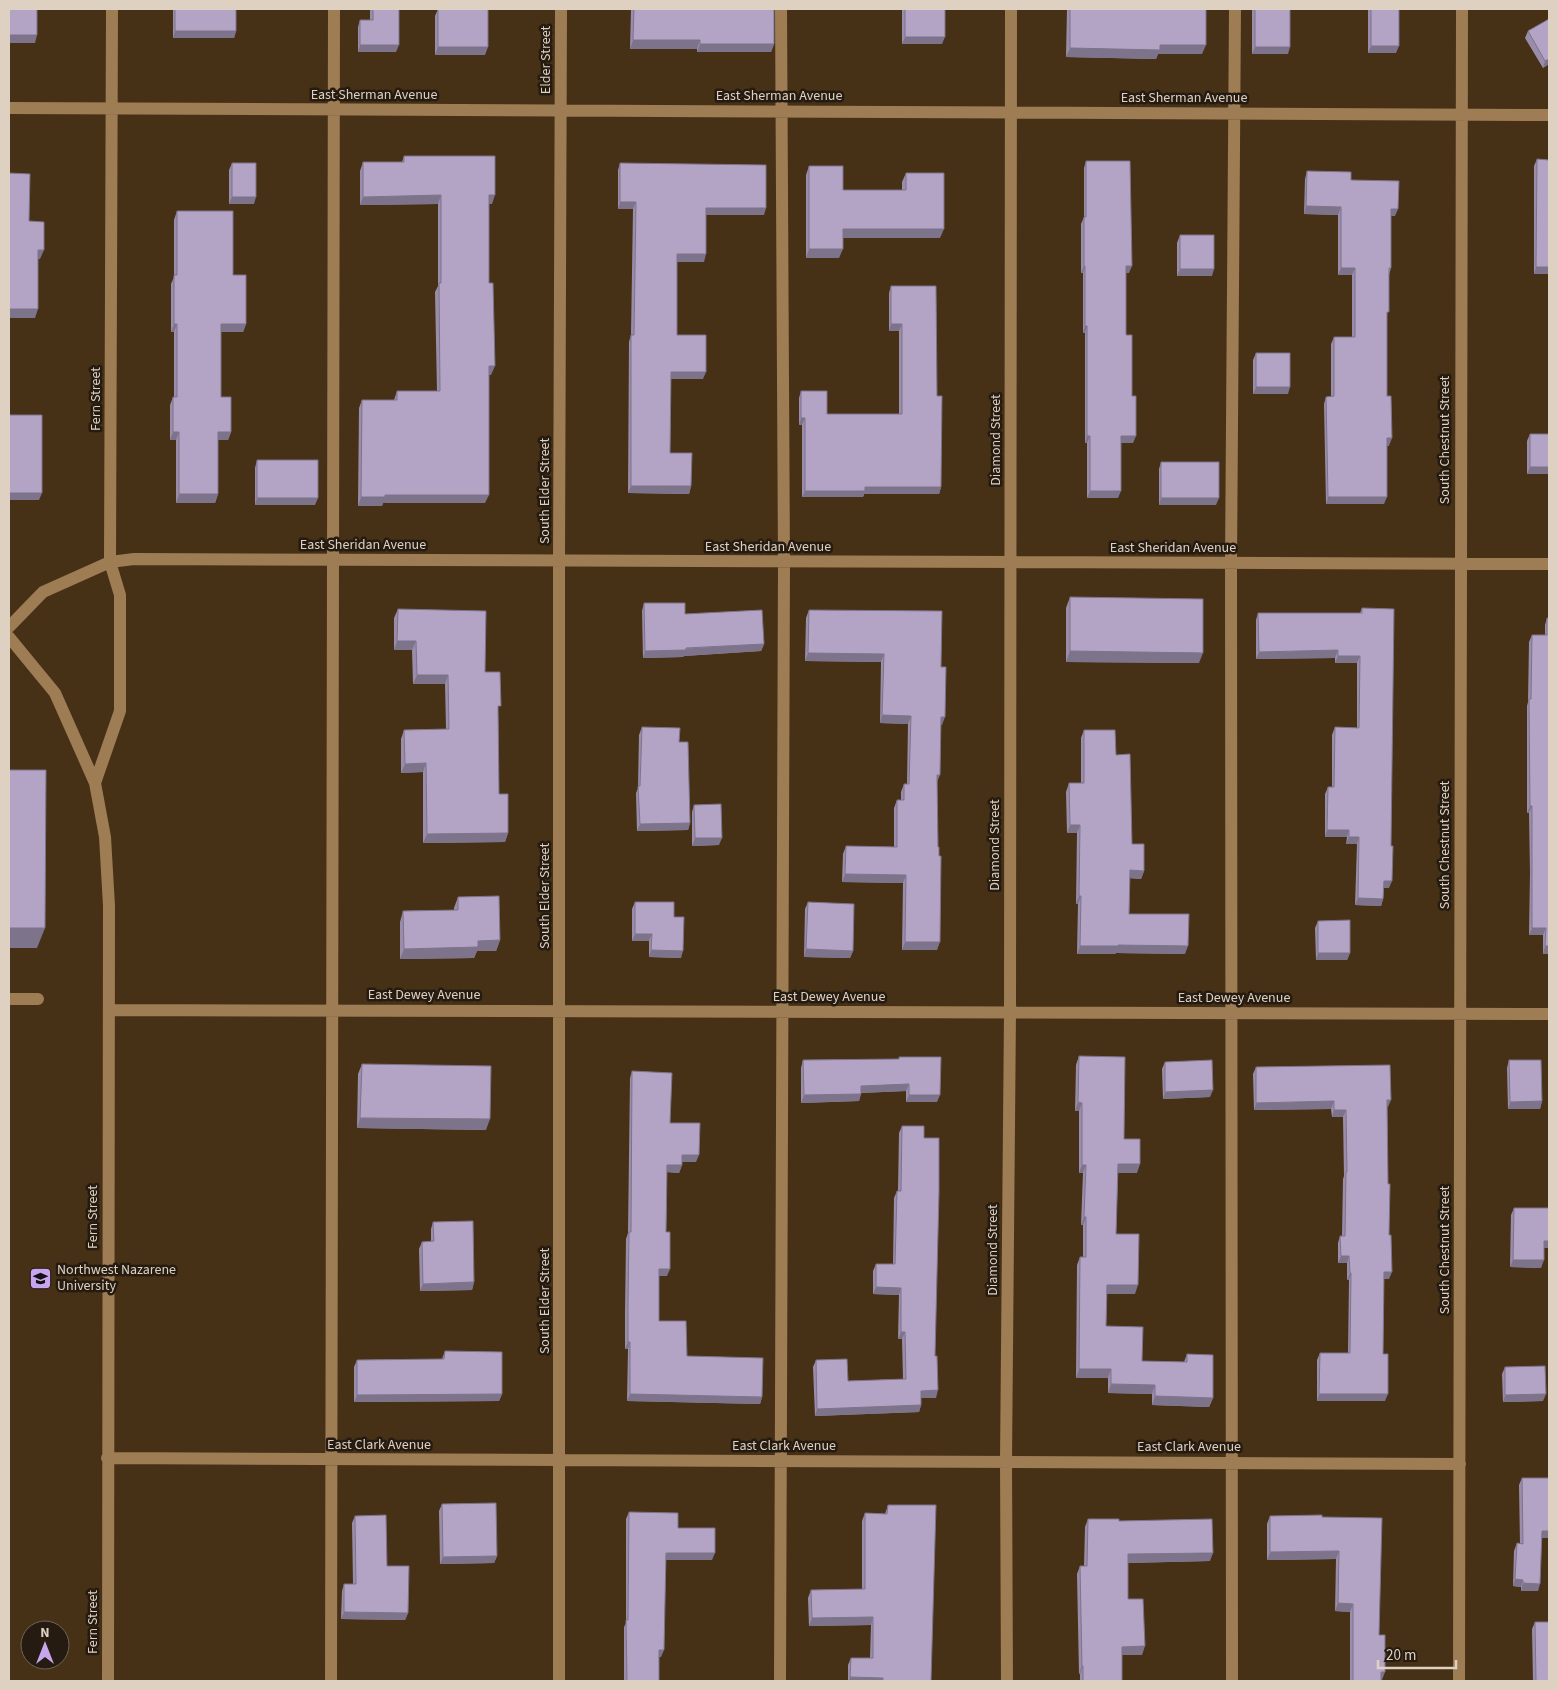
<svg xmlns="http://www.w3.org/2000/svg" width="1558" height="1690" font-family="'Source Sans 3',sans-serif">
<style>
.lines{fill:none;stroke-linecap:round;stroke-linejoin:round}
.minor{stroke:#9e7c54;stroke-width:12}
.wall{fill:#9a8daa}
.shaded-wall{fill:#7d738b}
.building{fill:#b3a4c6;stroke:#7d738b}
.labels{text-anchor:middle;dominant-baseline:central;stroke-width:5;stroke-linejoin:round;paint-order:stroke}
.street-label{font-size:14px;fill:#ded1c2;stroke:#251b10}
.poi-label{font-size:14px;fill:#ded1c2;stroke:#251b10;text-anchor:start}
</style>
<rect width="100%" height="100%" fill="#463117"/>
<g class="lines">
<!-- minor -->
<path class="minor" d="M9,108L1549,115
M9,627L43,592L110,562L134,559L1549,564
M9,637L55,693L95,783L105,837L109,906L108,1681
M95,783L120,711V595L110,562L112,9
M9,999H38
M109,1010L1549,1014
M107,1458L1460,1464
M331,1681L334,9
M559,1681V561L561,9
M780,1681L784,562L781,9
M1007,1681L1006,1461L1010,1012L1011,9
M1232,1681L1231,563L1235,9
M1459,1681L1462,9"/>
</g>
<!-- wall -->
<path class="wall" d="M173,9H236V31L234,38H173Z
M370,9H399L396,52H358V27L360,20H370Z
M438,9H488L485,55H435V16Z
M631,9H774V44L771,52H697V49H630Z
M902,9H945L942,44H902Z
M1067,9H1206L1202,54H1158L1156,59L1066,57Z
M1252,9H1290L1288,54H1252Z
M1368,9H1399L1396,53H1368Z
M1549,19V64L1543,68L1525,38L1528,31Z
M404,156L492,204H489V283L491,375H489L485,503H383L382,506H358L359,408L362,400H394L397,391H437L435,292L438,286V204L360,205V171L363,162H402Z
M1537,159L1549,274H1534V166Z
M1086,161L1129,273H1126V335L1132,396L1133,443H1121L1118,498H1087V443H1085V333H1083V273H1081V224L1084,217V168Z
M232,163L254,204H229V170Z
M620,163L764,215H706L704,262H677V335L703,379H671L670,453L691,486L689,494L628,493L629,342L631,335L633,209H618V170Z
M809,166L843,190H902V182L906,173L940,238H843L839,258H806V175Z
M1307,171L1351,180L1395,216H1391V268L1389,275L1387,317V396L1389,446H1387L1384,504H1326L1324,404L1326,397H1331V344L1334,337H1352V275H1338V215L1304,214L1305,179Z
M177,211L233,275L246,324L243,332H221V397L231,432L228,440H218V494L215,503H176V440H170V405L173,397H174V332H171V284L174,277V220Z
M1180,235L1212,276H1177V243Z
M891,286L937,396L941,487L939,494H864L863,497H802V425H799V398L801,391L827,414H899V331H889V293Z
M1256,353L1288,394H1253V360Z
M1530,434L1549,474H1527V441Z
M257,460L315,505H255V468Z
M1161,462L1216,505H1159V469Z
M1070,597L1199,663L1066,662V608Z
M644,603L685,614L764,644L761,651L684,656L683,657L643,658L642,611Z
M1362,608L1389,888H1384L1383,899L1381,906L1355,905L1357,844H1346L1347,837H1325V794L1328,787H1332V735L1335,727L1357,728V663H1335V658L1256,659V620L1258,613H1360Z
M398,609L485,672L498,713L499,794L508,833L505,842L423,843V772L401,773V739L404,730L446,729L445,684H413L412,650H394V618Z
M809,610L941,667L942,725H941L937,782V950H902L903,883L842,882L843,854L846,846L894,847V808L897,800H901V792L904,784H907L908,724L880,723L881,662L805,661L806,618Z
M1547,618L1549,954H1543V935H1529L1530,873L1529,813H1527V706L1528,702L1529,642L1532,635H1545V625Z
M642,727L679,742L690,823L688,830L637,831L636,793L638,788L639,735Z
M1084,730L1116,755L1132,844L1144,871L1141,879L1130,878L1129,914L1185,954L1116,953L1115,954H1077L1078,904H1076L1077,833H1067L1066,792L1069,783H1081V738Z
M694,805L719,845L692,846V812Z
M458,897L500,940L496,951H477L474,958L400,959V922L403,911L454,910V908Z
M635,902L681,958L649,957V941H632V909Z
M808,902L853,951L850,958L804,957L805,909Z
M1318,921L1350,953L1347,960H1316L1315,928Z
M1079,1056L1124,1139L1137,1173H1118L1116,1234L1135,1294H1107L1106,1326L1142,1361L1184,1362L1187,1354L1213,1398L1209,1407L1152,1405V1394L1108,1393V1378H1076L1077,1265L1080,1257H1083V1225H1081L1083,1173H1079V1111H1075L1076,1065Z
M899,1057L937,1102H906V1091L861,1093L859,1101L801,1103V1068L803,1060L899,1059Z
M1509,1060L1542,1101L1540,1109H1508L1507,1068Z
M1165,1062L1210,1097L1163,1099L1162,1069Z
M362,1064L486,1130L357,1128L358,1074Z
M1256,1067L1388,1107H1387L1389,1279H1384L1383,1354L1385,1401H1317V1360L1320,1353H1348L1349,1280H1347V1263H1338V1243L1340,1236H1342L1343,1179L1344,1176L1343,1117H1332L1331,1109L1254,1110L1253,1074Z
M632,1071L670,1123L696,1162H682V1165L679,1173L667,1172L666,1232L667,1276H659V1321L687,1356L762,1397L760,1404L627,1401L628,1349H625V1313L626,1239L628,1233L630,1078Z
M902,1126L924,1138L935,1356L936,1398H921V1405L919,1412L815,1416L813,1367L816,1360L848,1381L903,1379L902,1339H898L899,1295L873,1294V1271L876,1264H893L894,1198L897,1191H898L899,1133Z
M1514,1208L1549,1248H1544L1541,1268L1510,1267L1511,1215Z
M433,1222L474,1282L472,1290L420,1291L419,1249L422,1242H431V1229Z
M445,1351L502,1394L499,1401L354,1402V1367L357,1360L442,1359Z
M1505,1367L1543,1401L1503,1402L1502,1374Z
M1522,1478L1549,1538H1542L1538,1591H1521V1587L1513,1586L1514,1551L1517,1543L1520,1544L1519,1485Z
M442,1504L497,1556L494,1563L440,1564L439,1511Z
M888,1505L931,1681H848V1665L851,1658H870L871,1625L809,1626L808,1598L811,1590L862,1589V1521L865,1513L885,1514Z
M629,1512L678,1528L712,1560H666L661,1657H659V1681H624V1627L626,1623V1519Z
M355,1516L387,1566L408,1613L405,1620L341,1619L342,1591L344,1584H353L352,1523Z
M1270,1516L1322,1517L1379,1635L1382,1680H1381V1681H1350V1612L1335,1611L1336,1559L1267,1560V1524Z
M1088,1519L1119,1521L1210,1561L1128,1563V1599L1142,1655H1122V1681H1080V1674H1079L1077,1574L1080,1566H1084L1085,1527Z
M1535,1622L1549,1681H1533L1532,1629Z"/>
<!-- shaded-wall -->
<path class="shaded-wall" d="M175,31H236L234,38H173Z
M9,35H37L35,43H9Z
M905,37H945L942,44H902Z
M633,40H700L697,49H630Z
M700,44H774L771,52H697Z
M360,45H399L396,52H358Z
M1160,45H1206L1202,54H1158L1156,59L1066,57L1070,48Z
M1371,46H1399L1396,53H1368Z
M438,47H488L485,55H435Z
M1255,47H1290L1288,54H1252Z
M1549,59V64L1543,68L1545,61Z
M441,195L438,204L360,205L363,197Z
M489,195H495L492,204H485Z
M232,197H256L254,204H229Z
M620,202H636L633,209H618Z
M1306,206L1341,207L1338,215L1304,214Z
M706,208H766L764,215H704Z
M1391,209H1398L1395,216H1389Z
M843,229H944L940,238H839Z
M809,249H843L839,258H806Z
M38,250H44L40,259H35Z
M677,254H706L704,262H674Z
M1084,266H1085L1083,273H1081Z
M1126,266H1132L1129,273H1123Z
M1536,267H1549V274H1534Z
M1341,268H1355L1352,275H1338Z
M1180,269H1214L1212,276H1177Z
M9,309H38L35,318H9Z
M174,324H177L174,332H171Z
M221,324H246L243,332H218Z
M891,324H902L899,331H889Z
M1085,326H1087L1085,333H1083Z
M489,366H495L491,375H485Z
M671,372H706L703,379H668Z
M1256,387H1290L1288,394H1253Z
M801,418H805L802,425H799Z
M173,432H179L176,440H170Z
M218,432H231L228,440H215Z
M1087,436H1090L1087,443H1085Z
M1121,436H1136L1133,443H1118Z
M1387,438H1392L1389,446H1384Z
M1530,467H1549V474H1527Z
M631,486H691L689,494L628,493Z
M865,487H941L939,494H864L863,497H802L805,491Z
M1090,491H1121L1118,498H1087Z
M9,493H42L39,500H9Z
M179,494H218L215,503H176Z
M385,495H489L485,503H383L382,506H358L361,497Z
M1328,497H1387L1384,504H1326Z
M257,498H318L315,505H255Z
M1161,498H1219L1216,505H1159Z
M397,641H416L412,650H394Z
M764,644L761,651L684,656L683,657L643,658L645,651Z
M1338,650L1335,658L1256,659L1259,652Z
M1070,651L1203,653L1199,663L1066,662Z
M808,653L884,654L881,662L805,661Z
M1338,656H1360L1357,663H1335Z
M417,675H448L445,684H413Z
M882,715L911,716L908,724L880,723Z
M941,717H945L942,725H939Z
M426,763L423,772L401,773L405,764Z
M937,775H940L937,782Z
M1530,806H1532L1529,813H1527Z
M690,823L688,830L637,831L640,824Z
M1070,825H1080L1077,833H1067Z
M1327,830H1349L1347,837H1325Z
M508,833L505,842L423,843L427,834Z
M1349,837H1359L1357,844H1346Z
M695,838H722L719,845L692,846Z
M1130,870L1144,871L1141,879L1127,878Z
M845,874L906,875L903,883L842,882Z
M1384,881H1392L1389,888H1381Z
M1079,896H1081L1078,904H1076Z
M1358,898L1383,899L1381,906L1355,905Z
M9,928H45L37,948H9Z
M1532,928H1546L1543,935H1529Z
M635,934H652L649,941H632Z
M500,940L496,951H477L474,958L400,959L404,949L478,941Z
M905,942H940L937,950H902Z
M1118,945L1188,946L1185,954L1116,953L1115,954H1077L1080,946Z
M1545,946H1549V954H1543Z
M806,949L853,951L850,958L804,957Z
M651,950L683,951L681,958L649,957Z
M1318,953H1350L1347,960H1316Z
M909,1084L906,1091L859,1093L861,1086Z
M1213,1090L1210,1097L1163,1099L1165,1092Z
M861,1094L859,1101L801,1103L804,1095Z
M909,1095H940L937,1102H906Z
M1387,1100H1391L1388,1107H1384Z
M1334,1101L1331,1109L1254,1110L1256,1103Z
M1542,1101L1540,1109H1508L1510,1102Z
M1078,1102L1082,1103L1079,1111H1075Z
M1334,1110H1346L1343,1117H1332Z
M360,1118L490,1119L486,1130L357,1128Z
M682,1155H699L696,1162H679Z
M1118,1164H1140L1137,1173H1115Z
M667,1165H682L679,1173L665,1172Z
M1082,1165H1086L1083,1173H1079Z
M1084,1217H1086L1083,1225H1081Z
M1544,1241H1549V1248H1542Z
M1341,1256H1349L1347,1263H1338Z
M1513,1260H1544L1541,1268L1510,1267Z
M659,1269H670L667,1276H657Z
M1384,1272H1392L1389,1279H1382Z
M1350,1273H1351L1349,1280H1347Z
M474,1282L472,1290L420,1291L423,1284Z
M1107,1285H1138L1135,1294H1104Z
M876,1287L901,1288L899,1295L873,1294Z
M901,1332H905L902,1339H898Z
M628,1342H630L628,1349H625Z
M1079,1369H1111L1108,1378H1076Z
M1111,1384L1155,1385L1152,1394L1108,1393Z
M938,1390L936,1398H918L921,1391Z
M502,1394L499,1401L354,1402L357,1395Z
M630,1394L762,1397L760,1404L627,1401Z
M1319,1394H1388L1385,1401H1317Z
M1546,1394L1543,1401L1503,1402L1505,1395Z
M1155,1396L1213,1398L1209,1407L1152,1405Z
M921,1405L919,1412L815,1416L817,1409Z
M1542,1531H1549V1538H1540Z
M1339,1551L1336,1559L1267,1560L1270,1552Z
M666,1553H715L712,1560H663Z
M1213,1553L1210,1561L1125,1563L1128,1554Z
M497,1556L494,1563L440,1564L443,1557Z
M1515,1579L1523,1580L1521,1587L1513,1586Z
M1523,1583L1540,1584L1538,1591H1521Z
M1338,1603L1353,1604L1350,1612L1335,1611Z
M344,1612L408,1613L405,1620L341,1619Z
M873,1617L871,1625L809,1626L812,1618Z
M1145,1646L1142,1655H1119L1122,1647Z
M659,1650H664L661,1657H656Z
M1082,1666H1083L1080,1674H1079Z
M1381,1672H1385L1382,1680H1378Z
M850,1677L883,1678L882,1681H849Z"/>
<!-- building -->
<path class="building" d="M9,9H37V35H9Z
M175,9H236V31H175Z
M373,9H399V45H360V20H373Z
M438,9H488V47H438Z
M634,9H774V44H700V40H633Z
M905,9H945V37H905Z
M1070,9H1206V45H1160V50L1070,48Z
M1255,9H1290V47H1255Z
M1371,9H1399V46H1371Z
M1549,19V59L1545,61L1528,31Z
M404,156H495V195H489V283H493L495,366H489V495H385V497H361L362,400H397V391H440L439,283H441V195L363,197V162H404Z
M1537,159L1549,160V267H1536Z
M1086,161H1130L1132,266H1126V335H1132V396H1136V436H1121V491H1090V436H1087V326H1085V266H1084V217H1086Z
M232,163H256V197H232Z
M620,163L766,165V208H706V254H677V335H706V372H671L670,453H692L691,486H631V335H634L636,202H620Z
M809,166H843V190H906V173H944V229H843V249H809Z
M1307,171L1351,172V180L1399,181L1398,209H1391V268H1389V312H1387V396H1391L1392,438H1387V497H1328L1326,397L1334,396V337H1355V268H1341V207L1306,206Z
M9,173L30,174L29,221L44,222V250H38V309H9Z
M177,211H233V275H246V324H221V397H231V432H218V494H179V432H173V397H177V324H174V275H177Z
M1180,235H1214V269H1180Z
M891,286H936L937,396H942L941,487H865V491H805V418H801V391H827V414H902V324H891Z
M1256,353H1290V387H1256Z
M9,415H42V493H9Z
M1530,434H1549V467H1530Z
M257,460H318V498H257Z
M1161,462H1219V498H1161Z
M1070,597L1203,599V653L1070,651Z
M644,603H685V614L762,610L764,644L686,648V650L645,651Z
M1362,608L1394,609L1391,846H1393L1392,881H1384L1383,899L1358,898L1359,837H1349V830H1327L1328,787H1334L1335,727L1359,728L1360,656H1338V650L1259,652L1258,613H1362Z
M398,609L486,611L485,672H500L501,706H498L499,794H508V833L427,834L426,763L405,764L404,730L449,729L448,675H417L416,641H397Z
M809,610L942,611L941,667H946L945,717H941L940,775H937L938,847H939V856H941L940,942H905L906,875L845,874L846,846L897,847V800H904V784H909L911,716L882,715L884,654L808,653Z
M1547,618H1549V946H1545L1546,928H1532V806H1530L1529,699H1531L1532,635H1547Z
M642,727L680,728L679,742H688L690,823L640,824L638,786H640Z
M1084,730H1115L1116,755L1130,754L1132,844H1144V871L1130,870L1129,914H1189L1188,946L1118,945V946H1080L1081,896H1079L1080,825H1070L1069,783H1084Z
M9,770H46L45,928H9Z
M721,804L722,838H695L694,805Z
M499,896L500,940L478,941V947L404,949L403,911L458,910V897Z
M635,902H674V917H684L683,951L651,950L652,934H635Z
M808,902L854,904L853,951L806,949Z
M1350,920V953H1318V921Z
M1079,1056L1125,1057L1124,1139H1140V1164H1118L1116,1234H1139L1138,1285H1107L1106,1326L1143,1327L1142,1361L1187,1362V1354L1213,1355V1398L1155,1396V1385L1111,1384V1369H1079L1080,1257H1086V1217H1084L1086,1165H1082V1103L1078,1102Z
M899,1057H941L940,1095H909V1084L861,1086V1094L804,1095L803,1060L899,1059Z
M1212,1060L1213,1090L1165,1092V1062Z
M1509,1060H1541L1542,1101L1510,1102Z
M362,1064L491,1066L490,1119L360,1118Z
M1390,1065L1391,1100H1387L1388,1184H1390L1389,1235H1391L1392,1272H1384L1383,1354H1388V1394H1319L1320,1353H1350L1351,1273H1350L1349,1256H1341L1340,1236H1345L1346,1172H1347L1346,1110H1334V1101L1256,1103V1067Z
M632,1071L672,1073L670,1123H700L699,1155H682V1165H667L666,1232H670V1269H659V1321H686L687,1356L763,1358L762,1397L630,1394V1342H628V1306L629,1232H631Z
M902,1126H924V1138H939V1192L935,1356H937L938,1390L921,1391V1405L817,1409L816,1360L847,1359L848,1381L906,1379L905,1332H901V1288L876,1287V1264H895L897,1191H901Z
M1514,1208H1549V1241H1544V1260H1513Z
M473,1221L474,1282L423,1284L422,1242L434,1241L433,1222Z
M445,1351L502,1352V1394L357,1395V1360L444,1359Z
M1545,1366L1546,1394L1505,1395V1367Z
M1522,1478H1549V1531H1542L1540,1584L1523,1583V1580L1515,1579L1517,1543L1523,1544Z
M496,1503L497,1556L443,1557L442,1504Z
M888,1505H936L931,1681H883V1678L850,1677L851,1658H873V1617L812,1618L811,1590L865,1589V1513L887,1514Z
M629,1512L678,1513V1528H715V1553H666L664,1650H659V1681H627L626,1620H628Z
M386,1515L387,1566H409L408,1613L344,1612V1584H356L355,1516Z
M1322,1515V1517L1382,1518L1379,1635H1385V1672H1381V1681H1353V1604L1338,1603L1339,1551L1270,1552V1516Z
M1088,1519H1119V1521L1212,1519L1213,1553L1128,1554V1599H1143L1145,1646L1122,1647V1681H1083V1666H1082L1080,1566H1087Z
M1535,1622H1549V1681H1527H1536Z"/>
<!-- icons -->
<defs>
<symbol id="university-square" viewBox="-11 -11 22 22"><rect x="-9" y="-9" width="18" height="18" rx="4" fill="#c7a6ef" stroke="#251b10"/><path d="M0-5L7-2L0 1L-7-2ZM-4 1L0 2.5L4 1V4Q0 6-4 4Z" fill="#111"/></symbol>
</defs>
<g fill-rule="evenodd">
<use href="#university-square" x="28" y="1266" width="25" height="25"/>
</g>
<g class="labels">
<!-- street labels -->
<g class="street-label">
<text transform="translate(546 60) rotate(-90)">Elder Street</text>
<text x="374" y="95">East Sherman Avenue</text>
<text x="779" y="96">East Sherman Avenue</text>
<text x="1184" y="98">East Sherman Avenue</text>
<text transform="translate(96 399) rotate(-90)">Fern Street</text>
<text transform="translate(996 440) rotate(-90)">Diamond Street</text>
<text transform="translate(1445 440) rotate(-90)">South Chestnut Street</text>
<text transform="translate(545 491) rotate(-90)">South Elder Street</text>
<text x="363" y="545">East Sheridan Avenue</text>
<text x="768" y="547">East Sheridan Avenue</text>
<text x="1173" y="548">East Sheridan Avenue</text>
<text transform="translate(995 845) rotate(-90)">Diamond Street</text>
<text transform="translate(1445 845) rotate(-90)">South Chestnut Street</text>
<text transform="translate(545 896) rotate(-90)">South Elder Street</text>
<text x="424" y="995">East Dewey Avenue</text>
<text x="829" y="997">East Dewey Avenue</text>
<text x="1234" y="998">East Dewey Avenue</text>
<text transform="translate(93 1217) rotate(-90)">Fern Street</text>
<text transform="translate(993 1250) rotate(-90)">Diamond Street</text>
<text transform="translate(1445 1250) rotate(-90)">South Chestnut Street</text>
<text transform="translate(545 1301) rotate(-90)">South Elder Street</text>
<text x="379" y="1445">East Clark Avenue</text>
<text x="784" y="1446">East Clark Avenue</text>
<text x="1189" y="1447">East Clark Avenue</text>
<text transform="translate(93 1622) rotate(-90)">Fern Street</text>
</g>
<!-- poi labels -->
<g class="poi-label">
<text x="57" y="1270">Northwest Nazarene<tspan x="57" dy="16">University</tspan></text>
</g>
</g>
<!-- border -->
<rect width="1558" height="1690" fill="none" stroke="#ded1c2" stroke-width="20"/>
<!-- north arrow -->
<g transform="translate(45 1645)"><circle r="24" fill="#251b10" stroke="#6f6457"/>
<path d="M0-4L9 19L0 12L-9 19Z" fill="#c7a6ef"/>
<text y="-8" font-size="14" font-weight="bold" text-anchor="middle" fill="#ded1c2">N</text>
</g>
<!-- scale -->
<path d="M1378 1660v8h78v-8" fill="none" stroke="#ded1c2" stroke-width="2.5"/>
<text x="1386" y="1660" font-size="15" fill="#ded1c2" stroke="#251b10" stroke-width="4" paint-order="stroke">20 m</text>
</svg>
